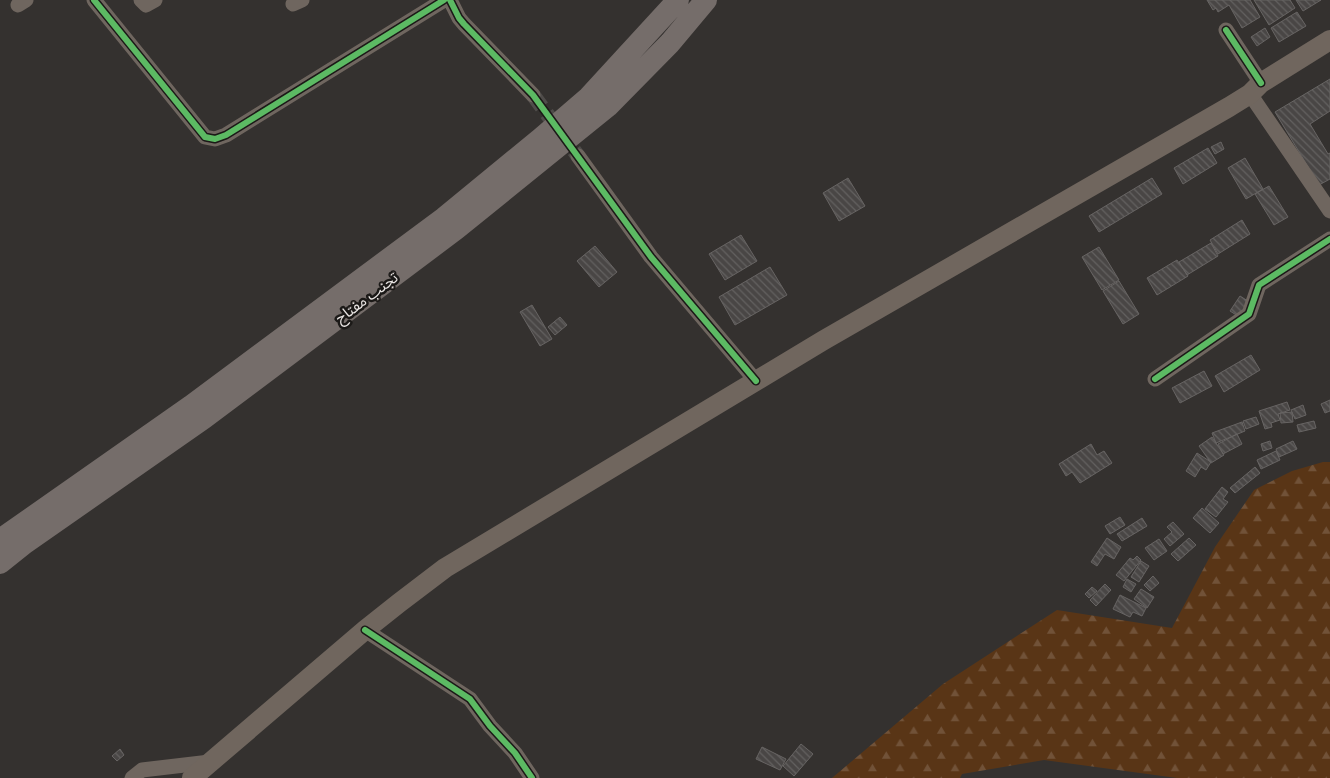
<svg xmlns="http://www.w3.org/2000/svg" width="1330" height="778" font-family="'PT Serif','Noto Sans Arabic',serif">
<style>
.forest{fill:url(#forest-firs)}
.building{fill:url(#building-back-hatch);stroke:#676463}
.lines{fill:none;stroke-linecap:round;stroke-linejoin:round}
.minor-tunnel{stroke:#4f4c4a;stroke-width:15;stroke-dasharray:15 8;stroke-linecap:butt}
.minor{stroke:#6f665f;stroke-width:15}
.major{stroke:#70665e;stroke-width:20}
.highway{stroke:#756d6a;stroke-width:22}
.cycleway-casing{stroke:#1b1917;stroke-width:9}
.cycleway{stroke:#5cba63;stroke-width:6}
.labels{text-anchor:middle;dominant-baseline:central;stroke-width:5;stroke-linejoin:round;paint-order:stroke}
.street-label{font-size:15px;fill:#e9e5e3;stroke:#1b1917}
</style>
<defs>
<pattern id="forest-firs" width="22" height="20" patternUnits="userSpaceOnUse" patternTransform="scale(1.25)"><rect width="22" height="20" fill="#593516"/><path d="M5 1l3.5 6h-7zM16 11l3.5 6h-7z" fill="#715238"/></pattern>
<pattern id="building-back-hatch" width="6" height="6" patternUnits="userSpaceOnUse" patternTransform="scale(1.25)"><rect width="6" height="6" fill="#494645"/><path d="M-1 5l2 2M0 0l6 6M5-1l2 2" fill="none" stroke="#636160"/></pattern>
</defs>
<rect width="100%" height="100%" fill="#34312f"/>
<!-- forest -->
<path class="forest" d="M1323,462H1330V778H1177L1044,760L962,774L960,778H832L943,684L1057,610L1172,628L1215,547L1254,490L1292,471Z"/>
<!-- building -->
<path class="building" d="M1207,0H1250L1260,17L1242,28L1229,5L1218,12L1216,8L1213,10Z
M1254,0H1290L1295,8L1269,25Z
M1296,0H1321L1303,11Z
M1297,12L1306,26L1279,42L1271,28Z
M1265,28L1270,37L1257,46L1251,37Z
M1330,79V111L1310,124L1328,154L1330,153V179L1319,185L1275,112Z
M1221,142L1224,149L1215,154L1211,147Z
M1208,148L1217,163L1183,184L1174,168Z
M1245,158L1263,189L1246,199L1228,168Z
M848,178L865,206L839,221L823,193Z
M1152,178L1162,194L1099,232L1089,216Z
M1269,186L1288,217L1274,225L1255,194Z
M1242,220L1250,234L1218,254L1210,240Z
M741,235L757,261L725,280L709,254Z
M1211,243L1218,256L1187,275L1179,262Z
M595,246L617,272L599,287L577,261Z
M1099,247L1119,280L1102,290L1082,257Z
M1177,260L1188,276L1157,295L1147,278Z
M770,267L787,295L735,325L719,297Z
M1119,281L1139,314L1123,324L1103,291Z
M1240,296L1251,303L1241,318L1230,311Z
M532,305L552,339L540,346L520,312Z
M560,317L567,325L555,335L548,327Z
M1251,355L1260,370L1224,392L1215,376Z
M1204,371L1212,386L1180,403L1172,388Z
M1330,400V411L1325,413L1321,404Z
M1287,402L1290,410L1278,414L1280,420L1271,423L1272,427L1265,429L1259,411Z
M1303,405L1306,415L1295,419L1291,410Z
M1292,412L1293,422L1281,423L1280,413Z
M1256,417L1259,424L1246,429L1243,421Z
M1314,421L1316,428L1299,432L1297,425Z
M1242,422L1245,431L1216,443L1212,433Z
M1237,434L1242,444L1223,454L1218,444Z
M1212,437L1224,455L1211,463L1199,446Z
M1270,441L1272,448L1263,451L1261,444Z
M1293,441L1297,449L1279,457L1276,449Z
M1091,444L1097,455L1104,451L1112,463L1080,483L1072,472L1066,476L1059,464Z
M1276,451L1280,460L1261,469L1257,460Z
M1197,453L1211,462L1206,470L1201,467L1195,477L1186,471Z
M1255,467L1260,473L1235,493L1230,488Z
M1222,487L1228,492L1223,499L1228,502L1216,517L1205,509Z
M1202,508L1219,523L1210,533L1193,518Z
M1120,517L1125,525L1110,534L1105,526Z
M1142,518L1147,526L1122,541L1117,534Z
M1173,522L1184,534L1170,546L1164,539L1172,532L1167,527Z
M1107,538L1121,547L1114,559L1105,554L1097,566L1091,562Z
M1189,538L1196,545L1178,561L1171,554Z
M1159,539L1167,551L1154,560L1145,548Z
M1137,556L1141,560L1124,581L1116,575L1130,558L1133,560Z
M1141,561L1149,566L1139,582L1131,577Z
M1153,576L1159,583L1150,591L1144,585Z
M1127,579L1136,584L1131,592L1123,587Z
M1105,584L1111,590L1096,606L1090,600Z
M1092,587L1097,591L1089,598L1085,594Z
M1141,589L1154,597L1147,608L1134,599Z
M1120,595L1146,608L1142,616L1133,612L1130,617L1113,609Z
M801,744L813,754L794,776L783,766Z
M762,747L786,759L780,770L756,759Z
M120,749L124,755L117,761L112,756Z"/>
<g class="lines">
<!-- minor-tunnel -->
<path class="minor-tunnel" d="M533,95L578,156"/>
<!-- minor -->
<path class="minor" d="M94,0L205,137L215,139L226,135L444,0
M141,0L146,5L155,0
M450,0L459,18L464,24L533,95
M293,4L302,0
M18,5L26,0
M1226,30L1261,83
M1250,94L1330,211
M578,156L651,257L756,381
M1155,379L1249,314L1259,285L1330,239
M365,630L470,699L490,726L515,753L532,778
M132,778L142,770L210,762"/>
<!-- major -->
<path class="major" d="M192,778L365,630L399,603L445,568L824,340L1229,107L1250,94L1261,83L1330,40"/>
<!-- highway -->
<path class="highway" d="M0,540L191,406L444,218L539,140L589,97L678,0
M0,563L25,543L204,418L456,229L608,106L670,43L706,0"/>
<defs>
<path id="cycleway" d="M94,0L205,137L215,139L226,135L444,0
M450,0L459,18L464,24L533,95L651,257L756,381
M1226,30L1261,83
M1155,379L1249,314L1259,285L1330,239
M365,630L470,699L490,726L515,753L532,778"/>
</defs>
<!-- cycleway casing -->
<use href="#cycleway" class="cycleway-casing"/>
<!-- cycleway -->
<use href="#cycleway" class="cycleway"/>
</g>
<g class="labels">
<!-- street labels -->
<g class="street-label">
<text transform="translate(366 297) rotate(-37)">تجنب مفتاح</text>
</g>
</g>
</svg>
